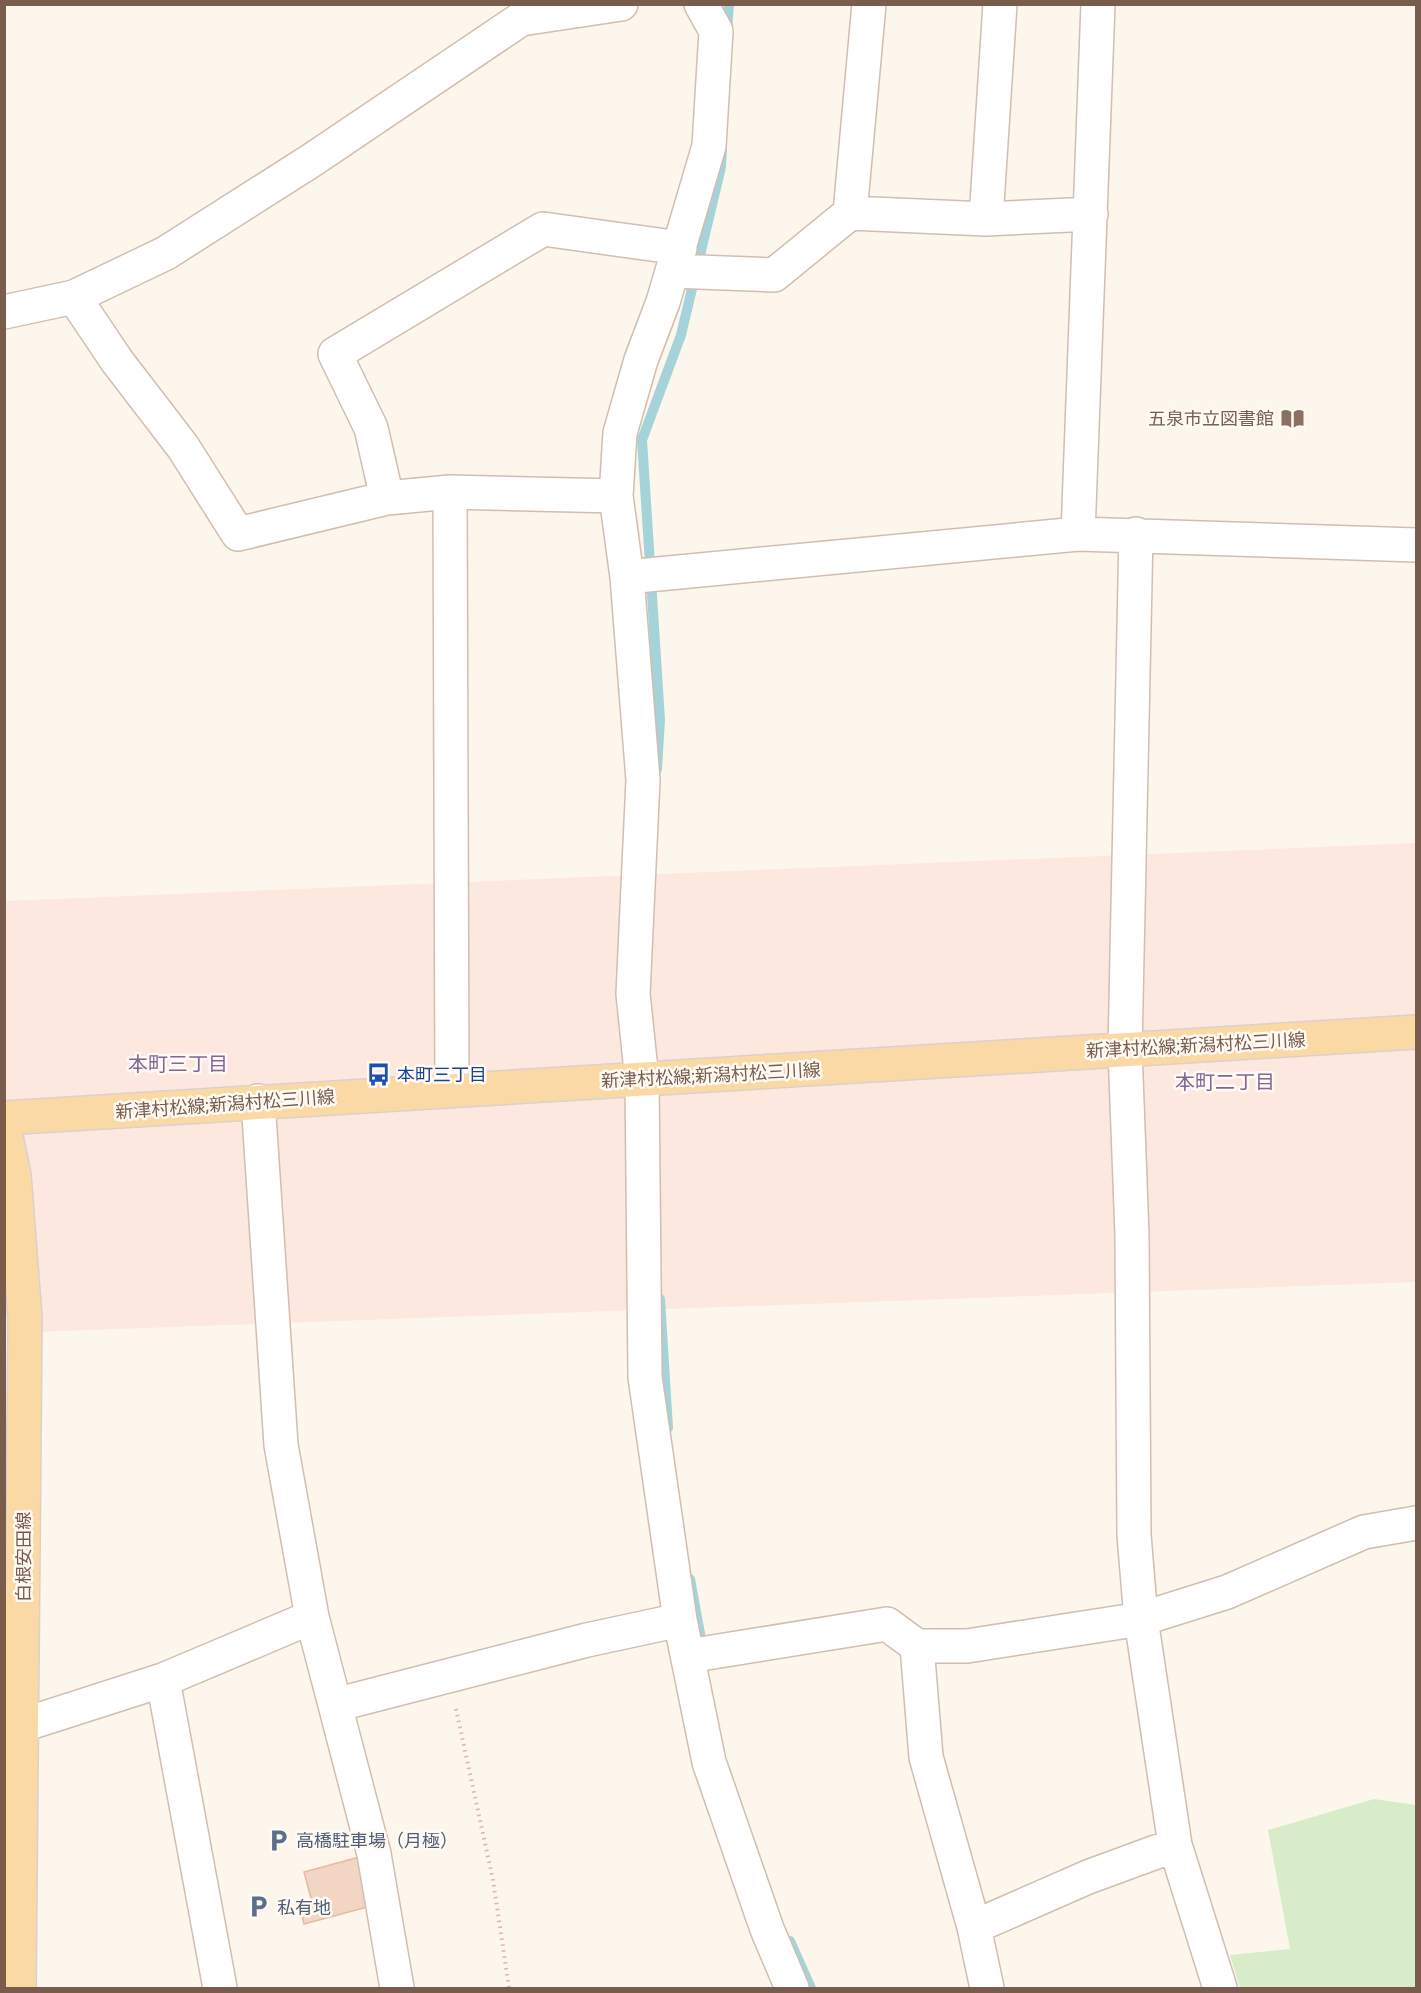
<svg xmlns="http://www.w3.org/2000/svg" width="1421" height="1993" font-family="Roboto,'Noto Sans JP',sans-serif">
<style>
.commercial{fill:#fde8e0}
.green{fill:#d8ecc9}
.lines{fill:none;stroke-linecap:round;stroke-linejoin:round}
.stream{stroke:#a5d3da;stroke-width:10}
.building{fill:#f3d5c3;stroke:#e6bba3;stroke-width:1.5}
.minor-casing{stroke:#d1beb0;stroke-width:36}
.major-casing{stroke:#dad1cd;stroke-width:36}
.path{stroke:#d9b8a5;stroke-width:4;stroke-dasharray:1.5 4.5;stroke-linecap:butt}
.minor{stroke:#fff;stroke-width:33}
.major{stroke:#fbd9a5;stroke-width:33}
.labels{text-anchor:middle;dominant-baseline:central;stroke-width:5;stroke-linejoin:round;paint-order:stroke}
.education-label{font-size:18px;fill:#785e54;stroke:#fffaf3;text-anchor:end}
.street-label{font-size:18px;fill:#7a5c4d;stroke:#fffaf3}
.transit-label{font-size:18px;fill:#164399;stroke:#fffaf3;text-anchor:start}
.service-label{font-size:18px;fill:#4e5e75;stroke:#fffaf3;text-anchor:start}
.neighbourhood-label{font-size:20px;fill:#846695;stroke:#fffaf3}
</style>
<rect width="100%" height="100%" fill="#fdf6ec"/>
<!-- commercial -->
<path class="commercial" d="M1416,843V1282L5,1333L4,901Z"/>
<!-- green -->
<path class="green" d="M1374,1799L1416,1805V1988H1240L1230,1955L1290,1949L1268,1830Z"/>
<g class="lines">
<!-- stream -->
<path class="stream" d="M727,31L729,4
M657,769L660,720L642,440L681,335L721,167L722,149
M660,1299L668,1428
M690,1579L703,1650
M790,1941L811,1988"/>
</g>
<!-- building -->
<path class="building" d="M363,1856L375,1905L304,1924L300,1909L313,1906L304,1872Z"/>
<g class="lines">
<defs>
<path id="minor" d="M701,4L716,31L709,146L663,302L641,360L620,433L616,496L627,577L643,780L633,994L642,1080L645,1377L680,1620L709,1762L767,1929L792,1988
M1098,4L1078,534L1416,545
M850,213L869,4
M986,219L1000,4
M672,271L774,275L850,213L986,219L1091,214
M74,297L117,361L183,447L238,534L387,498L450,492L616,496
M4,312L74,297L166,253L312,160L521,19L621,4
M450,492L452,1090
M387,498L371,428L335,354L543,229L680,248
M1136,534L1125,1049L1132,1235L1134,1535L1141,1619L1175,1845L1220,1988
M627,577L1078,534
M258,1101L281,1445L312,1617L374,1854L397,1988
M917,1646L926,1757L974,1927L987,1988
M688,1656L887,1624L917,1646H967L1141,1619L1227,1592L1364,1532L1416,1523
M163,1680L220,1988
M335,1705L587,1640L680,1620
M4,1731L163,1680L312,1617
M974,1927L1088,1877L1175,1845"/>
<path id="major" d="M4,1118L1416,1032
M4,1127L14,1175L25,1318L19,1988"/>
</defs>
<!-- minor casing -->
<use href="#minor" class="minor-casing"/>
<!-- major casing -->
<use href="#major" class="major-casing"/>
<!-- path -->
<path class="path" d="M456,1709L493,1880L509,1988"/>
<!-- minor -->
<use href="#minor" class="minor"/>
<!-- major -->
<use href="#major" class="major"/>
</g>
<!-- icons -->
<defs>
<symbol id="library-bare" viewBox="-9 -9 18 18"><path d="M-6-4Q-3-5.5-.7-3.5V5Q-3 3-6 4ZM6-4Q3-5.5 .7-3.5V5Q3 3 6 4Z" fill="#8d6e63" stroke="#fffaf3" stroke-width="2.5" paint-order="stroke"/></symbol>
<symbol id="bus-bare" viewBox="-9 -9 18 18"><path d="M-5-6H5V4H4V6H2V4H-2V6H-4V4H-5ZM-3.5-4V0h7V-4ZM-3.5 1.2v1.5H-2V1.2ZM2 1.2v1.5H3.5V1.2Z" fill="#1a4fb4" stroke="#fffaf3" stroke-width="2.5" paint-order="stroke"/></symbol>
<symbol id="parking-bare" viewBox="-9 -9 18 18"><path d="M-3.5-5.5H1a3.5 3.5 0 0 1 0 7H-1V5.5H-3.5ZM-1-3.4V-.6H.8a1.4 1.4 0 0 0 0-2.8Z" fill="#5c6f8a" stroke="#fffaf3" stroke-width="2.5" paint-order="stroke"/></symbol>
</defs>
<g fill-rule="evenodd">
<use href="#library-bare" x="1276" y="402" width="33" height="33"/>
<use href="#bus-bare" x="362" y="1058" width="33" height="33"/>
<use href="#parking-bare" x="262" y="1824" width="33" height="33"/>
<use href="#parking-bare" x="242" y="1890" width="33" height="33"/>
</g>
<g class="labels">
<!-- education labels -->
<g class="education-label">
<text x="1274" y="418">五泉市立図書館</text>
</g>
<!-- street labels -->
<g class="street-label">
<text transform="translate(1196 1045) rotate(-3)">新津村松線;新潟村松三川線</text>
<text transform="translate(711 1075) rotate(-3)">新津村松線;新潟村松三川線</text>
<text transform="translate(225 1104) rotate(-4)">新津村松線;新潟村松三川線</text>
<text transform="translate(23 1557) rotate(-90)">白根安田線</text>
</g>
<!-- transit labels -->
<g class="transit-label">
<text x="397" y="1074">本町三丁目</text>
</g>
<!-- service labels -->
<g class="service-label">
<text x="296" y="1840">高橋駐車場（月極）</text>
<text x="277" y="1907">私有地</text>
</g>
<!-- neighbourhood labels -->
<g class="neighbourhood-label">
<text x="178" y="1064">本町三丁目</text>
<text x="1225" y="1082">本町二丁目</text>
</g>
</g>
<!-- border -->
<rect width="1421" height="1993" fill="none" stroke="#7a5c4d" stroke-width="12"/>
</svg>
